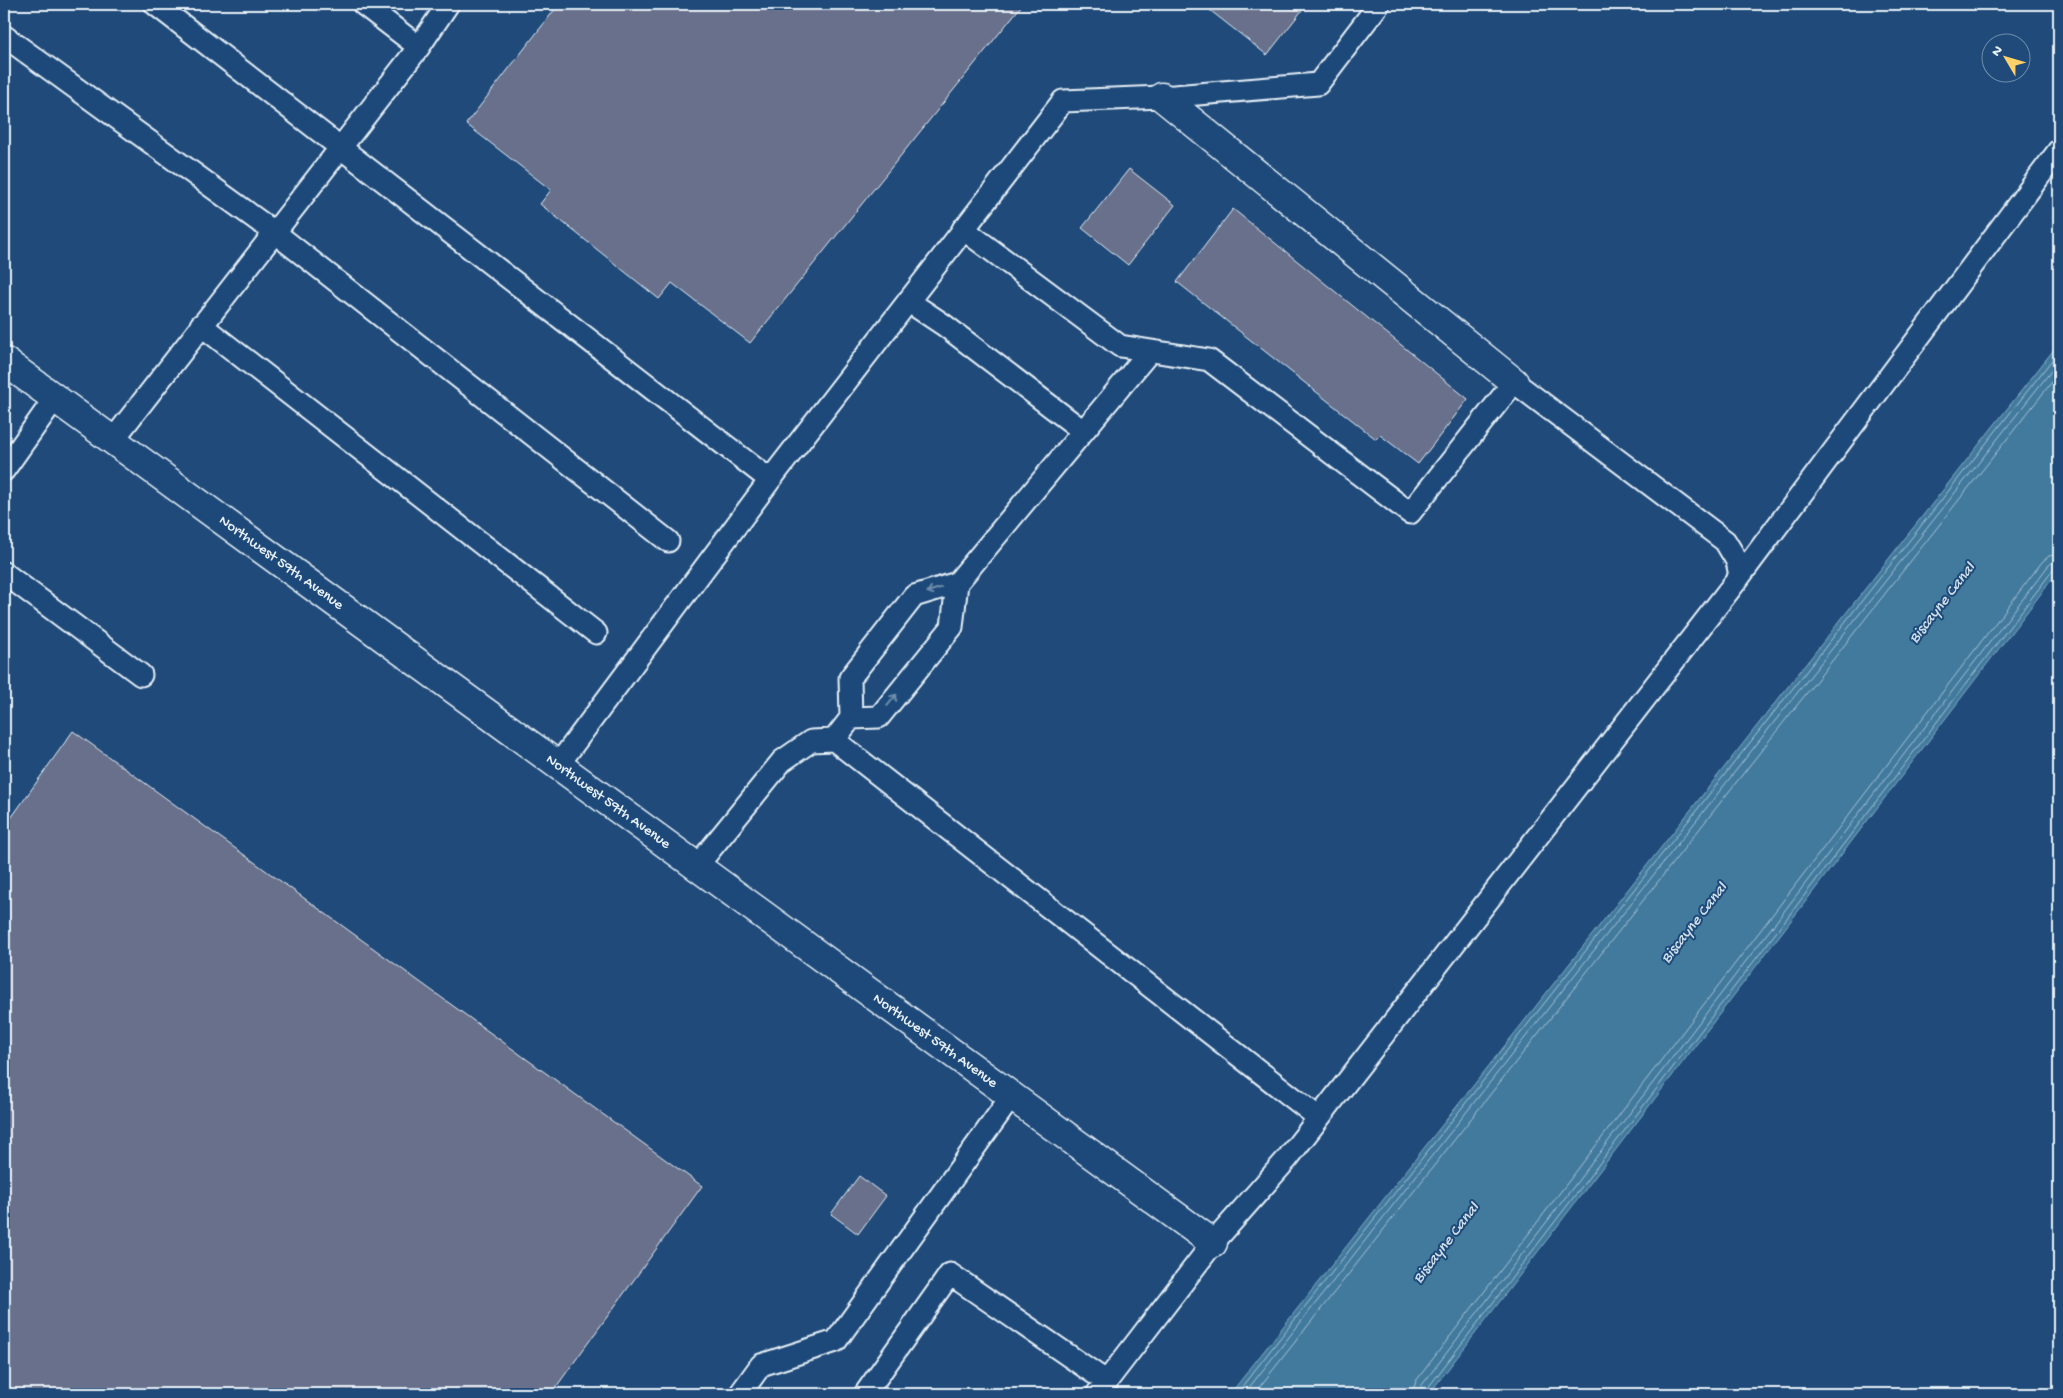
<svg xmlns="http://www.w3.org/2000/svg" width="2063" height="1398" font-family="'Gochi Hand',sans-serif">
<style>
.water{fill:#427a9d;stroke:#84aac1}
.lines{fill:none;stroke-linecap:round;stroke-linejoin:round}
.shore{stroke:#a6c1d4;stroke-width:1}
.building{fill:#676f8b;stroke:#e8f1f8}
.lane-casing{stroke:#e8f1f8;stroke-width:25}
.street-casing{stroke:#e8f1f8;stroke-width:31}
.secondary-casing{stroke:#e8f1f8;stroke-width:31}
.lane{stroke:#1f4a7a;stroke-width:21}
.street{stroke:#1f4a7a;stroke-width:28}
.secondary{stroke:#1f4a7a;stroke-width:28}
.oneway{stroke:#6f8dac}
.labels{text-anchor:middle;dominant-baseline:central;stroke-width:4;stroke-linejoin:round;paint-order:stroke}
.street-label{font-size:15px;fill:#e8f1f8;stroke:#1f4a7a}
.water-label{font-size:16px;font-style:italic;fill:#cfdfea;stroke:#1f4a7a}
</style>
<rect width="100%" height="100%" fill="#1f4a7a"/>
<filter id="ink" filterUnits="userSpaceOnUse"><feTurbulence type="fractalNoise" baseFrequency=".02" numOctaves="2"/><feDisplacementMap in="SourceGraphic" scale="10" xChannelSelector="R" yChannelSelector="G"/><feConvolveMatrix kernelMatrix="1 2 1 2 8 2 1 2 1" color-interpolation-filters="sRGB"/></filter>
<g filter="url(#ink)">
<!-- water -->
<path class="water" d="M2059,343V570L1429,1394H1230Z"/>
<g class="lines">
<!-- shore -->
<path class="shore" d="M1236,1394L2059,351
M1244,1394L2059,361
M1254,1394L2059,373
M1412,1394L1416,1381L2042,562L2049,556L2059,554
M1419,1394L1422,1385L2048,566L2053,562L2059,561
M1426,1394L1427,1389L2053,570L2059,568"/>
</g>
<!-- building -->
<path class="building" d="M559,4H1021L1022,5L750,343L672,283L659,299L540,204L551,190L466,124Z
M1202,4H1307L1267,55Z
M1129,169L1175,205L1128,265L1082,228Z
M1233,209L1468,399L1418,464L1380,435L1376,439L1177,282Z
M73,731L702,1186L551,1394H4V828Z
M859,1176L886,1196L858,1234L831,1214Z"/>
<g class="lines">
<defs>
<path id="lane" d="M155,4L770,480L1063,101L1162,97L1318,84L1379,4
M363,4L419,47
M4,36L274,232L668,541
M963,229L1120,346L1209,360L1410,513L1514,382L1725,541L1737,561L1740,576L1287,1159L1213,1243L1097,1394
M908,301L944,325L1083,431
M201,325L596,633
M113,440L419,47L448,4
M4,470L55,398
M4,573L141,675
M1740,576L2059,150
M957,583L1150,351
M834,740L851,718L850,678L914,596L957,583L952,627L879,717L851,718
M558,765L770,480
M697,866L782,761L811,741L834,740L1319,1118
M740,1394L761,1365L836,1341L1011,1097
M865,1394L950,1274L1107,1382"/>
<path id="street" d="M1162,97L1514,382"/>
<path id="secondary" d="M4,361L1213,1243"/>
</defs>
<!-- lane casing -->
<use href="#lane" class="lane-casing"/>
<!-- street casing -->
<use href="#street" class="street-casing"/>
<!-- secondary casing -->
<use href="#secondary" class="secondary-casing"/>
<!-- lane -->
<use href="#lane" class="lane"/>
<!-- street -->
<use href="#street" class="street"/>
<!-- secondary -->
<use href="#secondary" class="secondary"/>
</g>
<!-- one-way arrows -->
<defs><path id="oneway-shaft" d="M-6 0H5M1.5-3L5.5 0L1.5 3" fill="none" stroke-width="1.6" stroke-linecap="round" stroke-linejoin="round" transform="scale(1.25)"/></defs>
<g class="oneway">
<use href="#oneway-shaft" transform="translate(934 590) rotate(163)"/>
<use href="#oneway-shaft" transform="translate(892 700) rotate(-51)"/>
</g>
</g>
<g class="labels">
<!-- street labels -->
<g class="street-label">
<text transform="translate(281 563) rotate(36)">Northwest 59th Avenue</text>
<text transform="translate(608 802) rotate(36)">Northwest 59th Avenue</text>
<text transform="translate(935 1041) rotate(36)">Northwest 59th Avenue</text>
</g>
<!-- water labels -->
<g class="water-label">
<text transform="translate(1943 604) rotate(-52)">Biscayne Canal</text>
<text transform="translate(1695 924) rotate(-52)">Biscayne Canal</text>
<text transform="translate(1447 1244) rotate(-52)">Biscayne Canal</text>
</g>
</g>
<!-- margin -->
<rect width="2063" height="1398" fill="none" stroke="#1f4a7a" stroke-width="20"/>
<rect x="10" y="10" width="2043" height="1378" fill="none" stroke="#e8f1f8" stroke-width="2" filter="url(#ink)"/>
<!-- north arrow -->
<g transform="translate(2006 58) rotate(308)"><circle r="24" fill="#1f4a7a" stroke="#6f8dac"/>
<path d="M0-4L9 19L0 12L-9 19Z" fill="#ffd166"/>
<text y="-8" font-size="14" font-weight="bold" text-anchor="middle" fill="#e8f1f8">N</text>
</g>
</svg>
